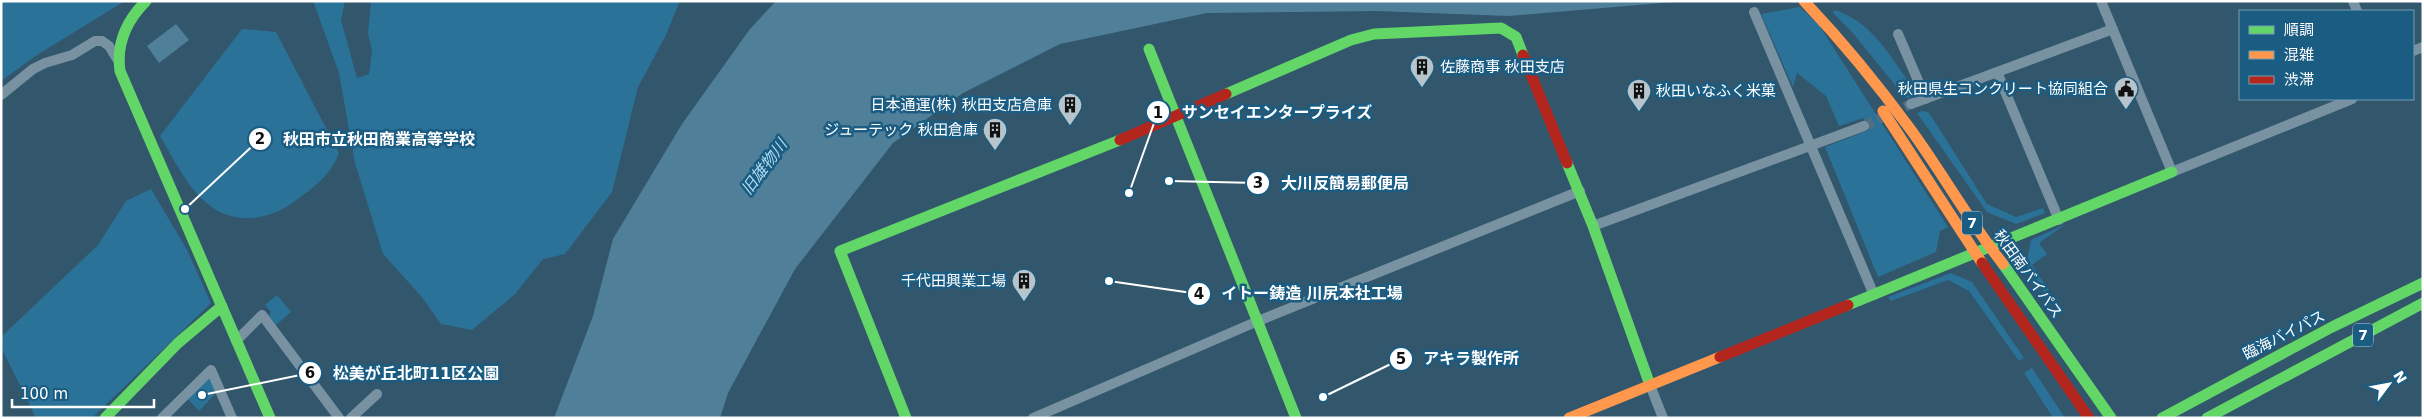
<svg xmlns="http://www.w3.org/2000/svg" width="2424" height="419" font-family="'DejaVu Sans','Noto Sans JP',sans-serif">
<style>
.green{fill:#2b7298}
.water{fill:#508099}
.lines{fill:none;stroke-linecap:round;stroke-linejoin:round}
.street-tunnel{stroke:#516f81;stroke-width:10;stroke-dasharray:10 5;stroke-linecap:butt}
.street{stroke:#7892a1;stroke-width:10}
.fast{stroke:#63d668;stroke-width:11}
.slow{stroke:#ff974d;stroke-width:11}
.jam{stroke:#b3261e;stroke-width:11}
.labels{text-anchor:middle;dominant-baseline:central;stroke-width:5;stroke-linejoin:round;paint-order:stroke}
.shield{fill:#1b5c82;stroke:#bbceda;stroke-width:1}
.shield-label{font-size:14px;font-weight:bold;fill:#fff}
.poi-label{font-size:15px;fill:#fff;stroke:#1b5c82;text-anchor:end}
.street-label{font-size:15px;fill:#fff;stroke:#1b5c82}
.water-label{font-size:16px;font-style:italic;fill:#aadaf2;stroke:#1b5c82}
.leader{fill:none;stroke:#fff;stroke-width:2}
.callout-dot{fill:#fff;stroke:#1b5c82;stroke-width:2}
.mark-label{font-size:15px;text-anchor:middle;font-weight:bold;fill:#111}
.callout-label{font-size:16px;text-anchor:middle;font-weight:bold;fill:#fff;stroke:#1b5c82;stroke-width:5;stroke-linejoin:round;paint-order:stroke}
</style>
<rect width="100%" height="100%" fill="#32566b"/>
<!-- green -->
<path class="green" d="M1,1H125L37,55L1,81Z
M313,1H345L341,20L357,78L369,74L372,51L368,33L371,1H680L665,37L638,87L612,192L565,254L543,259L515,294L472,330L441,324L421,296L383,254L355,163L339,73Z
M1800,7L1819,25L1948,227L1940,231L1936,252L1878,277L1825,147L1869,130L1863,118L1839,126L1826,96L1797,73L1793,87L1761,14Z
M1835,10C1872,22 1890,56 1911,85L1915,95L1908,98L1904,96L1852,32L1835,15L1833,12Z
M242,29L276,32L339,153C332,173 316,186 299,198C284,210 271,216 251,218C202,221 181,171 160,136Z
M1922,111L1928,112L1933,119L1987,204L2016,217L2043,208L2045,213L2016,224L1987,212L1917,113Z
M151,189L187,250L211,303L92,418H36L1,347V337L98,245L126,201Z
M2066,224L2039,243L2047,254L2032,265L2054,298L2050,301L2026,265L2031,240Z
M1951,273L1972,282L2024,358L2019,361L1969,291L1948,280L1891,301L1888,297Z
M277,295L291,312L276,325L269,316L271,312L265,305Z
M2032,368L2065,418H2050L2052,416L2024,373Z
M209,377L217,392L199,411L187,398Z"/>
<!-- water -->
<path class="water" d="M776,1H1685L1508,16L1377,11L1207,13L1060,44L963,93L893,143L795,269L728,393L720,418H554L593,316L613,239L682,124L750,29Z
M176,24L189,40L159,63L147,46Z"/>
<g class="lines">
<!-- street-tunnel -->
<path class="street-tunnel" d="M1864,126L1911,104"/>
<!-- street -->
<path class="street" d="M2101,1L2172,172L2352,99
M2353,1L2357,11
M1754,12L1874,295
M1898,34L1926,99
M2413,51L2423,47
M1997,72L2059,220
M1,95L33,69L45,63L72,55L95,41H102L109,46L117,59
M1911,104L2113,29
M1593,226L1864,126
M236,341L262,315L339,418
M1650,385L1663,418
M162,418L211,370L232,418
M351,418L377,394
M1033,418L1258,321L1580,191"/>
<!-- fast -->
<path class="fast" d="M146,1C127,20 116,43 120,71L270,418
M1149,49L1296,418
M1226,94L1351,40L1374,34L1501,28L1516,37L1523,55
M1567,163L1593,226L1650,385
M2003,264L2111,418
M1848,305L2172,172
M105,418L178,343L222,306
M906,418L840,251L1120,140
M2162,418L2332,327L2423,283
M2207,418L2423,303"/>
<!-- slow -->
<path class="slow" d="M1804,1C1842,41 1878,85 1911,130C1943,174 1969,221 2003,264
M1883,111L1982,263
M1569,418L1720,357"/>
<!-- jam -->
<path class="jam" d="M1523,55L1567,163
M1120,140L1226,94
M1982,263L2089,418
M1720,357L1848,305"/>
</g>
<!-- icons -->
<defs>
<symbol id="building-pin" viewBox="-11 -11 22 30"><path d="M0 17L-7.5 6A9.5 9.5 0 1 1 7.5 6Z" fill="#b7c4cb" stroke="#1b5c82"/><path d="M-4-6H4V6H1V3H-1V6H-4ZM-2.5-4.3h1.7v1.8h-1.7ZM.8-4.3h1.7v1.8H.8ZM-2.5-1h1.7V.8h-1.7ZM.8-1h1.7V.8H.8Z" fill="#111"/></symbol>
<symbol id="civic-pin" viewBox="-11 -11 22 30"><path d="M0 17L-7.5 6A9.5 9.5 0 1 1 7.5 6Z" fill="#b7c4cb" stroke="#1b5c82"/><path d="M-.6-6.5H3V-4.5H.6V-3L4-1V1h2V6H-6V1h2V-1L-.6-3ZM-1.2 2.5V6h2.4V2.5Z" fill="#111"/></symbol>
</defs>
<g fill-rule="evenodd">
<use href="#building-pin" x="1408" y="53" width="28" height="38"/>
<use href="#civic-pin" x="2112" y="75" width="28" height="38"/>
<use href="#building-pin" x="1625" y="77" width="28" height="38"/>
<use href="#building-pin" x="1056" y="91" width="28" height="38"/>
<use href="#building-pin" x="981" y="116" width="28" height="38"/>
<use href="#building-pin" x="1010" y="267" width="28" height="38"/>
</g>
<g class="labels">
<!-- shield labels -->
<g class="shield">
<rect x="1962" y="211.5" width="20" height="23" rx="4"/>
<rect x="2353" y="323.5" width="20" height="23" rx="4"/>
</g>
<g class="shield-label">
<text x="1972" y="223">7</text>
<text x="2363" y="335">7</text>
</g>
<!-- poi labels -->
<g class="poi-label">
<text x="1440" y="67" text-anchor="start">佐藤商事 秋田支店</text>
<text x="2108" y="89">秋田県生コンクリート協同組合</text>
<text x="1656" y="91" text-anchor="start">秋田いなふく米菓</text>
<text x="1052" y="105">日本通運(株) 秋田支店倉庫</text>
<text x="978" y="130">ジューテック 秋田倉庫</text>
<text x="1006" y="281">千代田興業工場</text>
</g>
<!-- street labels -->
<g class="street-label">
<text transform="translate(2028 274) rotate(54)">秋田南バイパス</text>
<text transform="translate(2284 335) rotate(-27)">臨海バイパス</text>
</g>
<!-- water labels -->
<g class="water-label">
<text transform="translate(764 167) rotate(-53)">旧雄物川</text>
</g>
</g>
<!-- callouts -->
<path class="leader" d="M1129 193L1158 112M185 209L260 139M1169 181L1258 183M1109 281L1199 294M1323 397L1401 359M202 395L310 373"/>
<g class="callout-dot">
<circle cx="1129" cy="193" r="5"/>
<circle cx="185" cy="209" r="5"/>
<circle cx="1169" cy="181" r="5"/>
<circle cx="1109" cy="281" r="5"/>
<circle cx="1323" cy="397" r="5"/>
<circle cx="202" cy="395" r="5"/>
<circle cx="1158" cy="112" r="12"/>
<circle cx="260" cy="139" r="12"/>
<circle cx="1258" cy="183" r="12"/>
<circle cx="1199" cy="294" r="12"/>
<circle cx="1401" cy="359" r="12"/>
<circle cx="310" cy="373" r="12"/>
</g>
<g class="mark-label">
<text x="1158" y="118">1</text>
<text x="260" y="144">2</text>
<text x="1258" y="188">3</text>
<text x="1199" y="299">4</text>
<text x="1401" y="364">5</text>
<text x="310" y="378">6</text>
</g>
<g class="callout-label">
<text x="1277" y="118">サンセイエンタープライズ</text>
<text x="379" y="145">秋田市立秋田商業高等学校</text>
<text x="1345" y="189">大川反簡易郵便局</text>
<text x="1312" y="299">イトー鋳造 川尻本社工場</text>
<text x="1471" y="364">アキラ製作所</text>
<text x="416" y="379">松美が丘北町11区公園</text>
</g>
<!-- border -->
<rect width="2424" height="419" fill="none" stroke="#ffffff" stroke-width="5"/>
<!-- legend -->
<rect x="2239" y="10" width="175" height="90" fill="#1b5c82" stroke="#769db4"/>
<rect x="2249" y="26" width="25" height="8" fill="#63d668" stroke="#769db4"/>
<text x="2284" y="35" font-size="15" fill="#ffffff">順調</text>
<rect x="2249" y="51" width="25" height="8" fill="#ff974d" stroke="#769db4"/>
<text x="2284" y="60" font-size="15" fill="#ffffff">混雑</text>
<rect x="2249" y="76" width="25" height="8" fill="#b3261e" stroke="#769db4"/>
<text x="2284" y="85" font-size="15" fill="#ffffff">渋滞</text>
<!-- north arrow -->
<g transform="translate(2389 384) rotate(58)" stroke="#1b5c82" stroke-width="4" paint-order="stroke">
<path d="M0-4L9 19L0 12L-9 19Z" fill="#ffffff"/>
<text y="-8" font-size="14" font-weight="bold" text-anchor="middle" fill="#ffffff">N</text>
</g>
<!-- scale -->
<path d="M12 399v8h142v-8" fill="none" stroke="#ffffff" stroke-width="2.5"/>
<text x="20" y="399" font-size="15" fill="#ffffff" stroke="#1b5c82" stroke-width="4" paint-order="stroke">100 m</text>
</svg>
